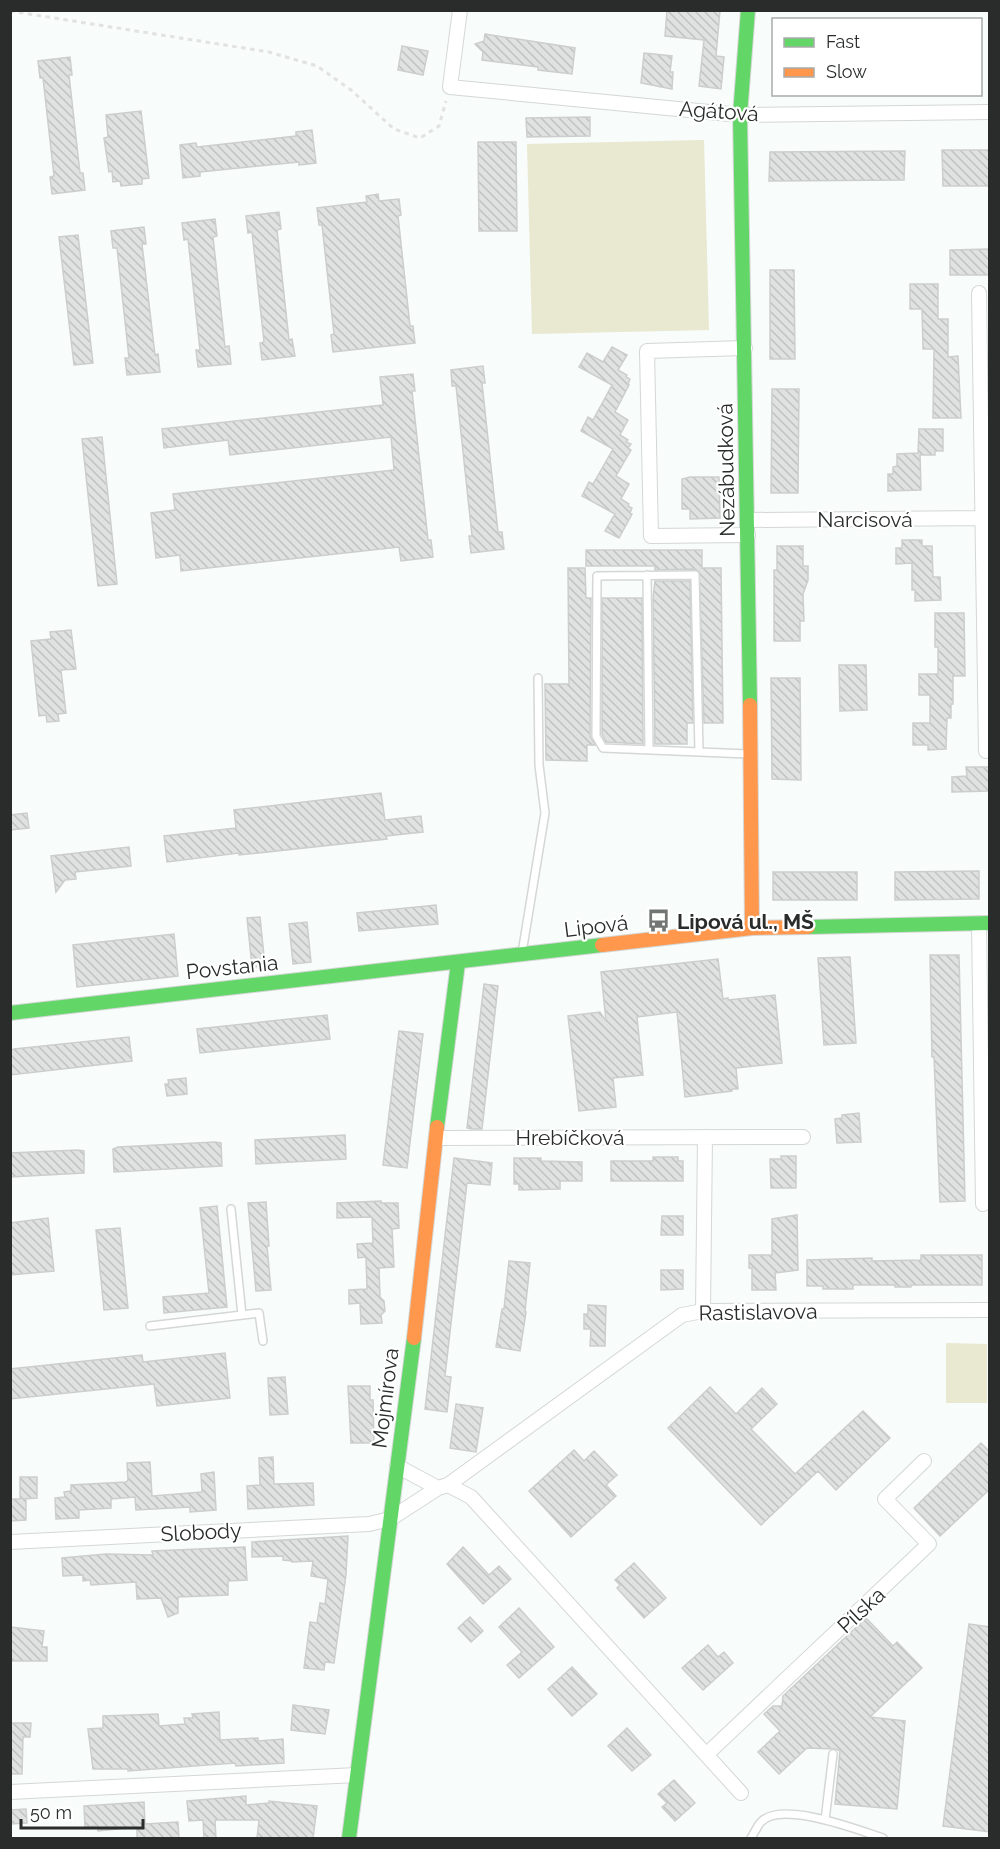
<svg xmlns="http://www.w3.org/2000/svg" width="1000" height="1849" font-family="Raleway,sans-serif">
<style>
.pitch{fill:#e9e8d0}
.building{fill:url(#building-back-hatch);stroke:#cccecd;stroke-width:1.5}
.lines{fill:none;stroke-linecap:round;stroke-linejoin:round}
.lane-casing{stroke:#d4d7d6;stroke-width:10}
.street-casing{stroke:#d4d7d6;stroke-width:16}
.fast-casing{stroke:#d4d7d6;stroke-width:16}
.slow-casing{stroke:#d4d7d6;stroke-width:16}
.path{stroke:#e1e2e1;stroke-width:3;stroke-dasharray:4.5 4.5;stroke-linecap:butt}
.lane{stroke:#fefffe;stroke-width:7}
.street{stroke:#fefffe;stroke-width:14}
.fast{stroke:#63d668;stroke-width:14}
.slow{stroke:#ff974d;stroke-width:14}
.labels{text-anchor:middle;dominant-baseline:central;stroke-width:4.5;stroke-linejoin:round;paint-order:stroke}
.street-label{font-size:21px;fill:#292c2b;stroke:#fff}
.poi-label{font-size:21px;font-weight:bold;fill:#292c2b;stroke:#fff;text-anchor:start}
</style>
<defs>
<pattern id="building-back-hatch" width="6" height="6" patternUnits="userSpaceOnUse" patternTransform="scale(1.5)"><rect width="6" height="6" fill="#e0e2e1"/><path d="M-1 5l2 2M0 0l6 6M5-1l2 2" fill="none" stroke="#c0c2c1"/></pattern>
</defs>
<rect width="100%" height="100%" fill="#f8fcfa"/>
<!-- pitch -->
<path class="pitch" d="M704,140L709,330L532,334L527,144Z
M946,1343L987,1344V1403H946Z"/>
<!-- building -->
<path class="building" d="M667,10H720L716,56L724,57L721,89L699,86L704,40L665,36Z
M485,34L575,48L572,74L538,70V67L482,60L483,52L475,44L484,41Z
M402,46L428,51L423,75L398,70Z
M644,53L672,56L670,72H673L672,89L641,83Z
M70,57L72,75H69L80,173H83L85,190L52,194L50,177L54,176L43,78H40L38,61Z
M141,111L149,178L142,179V184L121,186L120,181L113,182L112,171L109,172L104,138L108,137L106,115Z
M590,117V136L527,137L526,118Z
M312,130L316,163L299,165V162L200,172V176L183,178L180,145L196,143L197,147L296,136V132Z
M478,142H516L517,231H479Z
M942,150H990V186H943Z
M905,151L904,180L769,181L770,152Z
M378,194L379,201L399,199L401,215L398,216L410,326H413L415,343L333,352L331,335L334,334L322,225H319L317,208L367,202L366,196Z
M279,212L281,229L277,230L289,340L292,339L295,356L262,360L260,343L264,342L252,232L248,233L246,216Z
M215,219L217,236L213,237L225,347L229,346L231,364L198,367L196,350H200L188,239L184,240L182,223Z
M144,227L146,244H142L155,355L158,354L160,372L127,375L125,358H129L117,248H113L111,231Z
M78,235L93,363L74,365L59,237Z
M990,249V275H950V250Z
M770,270H794L795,359H770Z
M910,284H938V319H948V357L958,356L961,418H933L934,349H923L922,309H910Z
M612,347L627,355L618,370L627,375L626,377L630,379L628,384L629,385L615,412L628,420L620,435L628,440L626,442L631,444L628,448L631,450L616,476L629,484L621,499L629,504L628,506L632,508L630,513L632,514L619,538L605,531L615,514L582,496L589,482L593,484L613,449L581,431L588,417L593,420L612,385L579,367L587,353L603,362Z
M483,366L485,383H482L498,532H502L504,549L471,553L469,536H472L456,386H452L451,370Z
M413,374L415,391H412L428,540H431L433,557L401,561L399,547L181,571L180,555L156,558L151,513L175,510L173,494L394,470L391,437L230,455L228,440L164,448L162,429L383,405L380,377Z
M772,389H799L798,493H771Z
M919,429H943V451H935V455H920L921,490L888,491V474H893V467L897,466V454L918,453Z
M102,437L117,584L98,586L82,439Z
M690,477H719L720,518L690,519V509H682V479Z
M902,540H922V546H932L933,577H940L941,600L915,601V590H912V563L896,564V548H902Z
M777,546H803V566H808V580L803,594L804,621H800V641H774V570H777Z
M586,550H702V568H721L723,723H704L699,572L695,569L655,570V566H586Z
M568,568H585L586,598H591L590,736L595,745H587V761L546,760L545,684H569Z
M655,581H690L693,723H687V744H655L653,598Z
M602,598H642L643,744L606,742L602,734Z
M935,613H964L965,676H953V704H951V718H947L946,749L928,750V745H913V723H930V695H919V674H938V647H935Z
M71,630L76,669L61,670L66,713L58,714L59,721L47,722L46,715L39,716L31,641L51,639L50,632Z
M839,665H866L867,710L840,711Z
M771,678H800L801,780L772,779Z
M966,767H990V791L952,792V777L967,776Z
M381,793L385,820L421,816L423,832L386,836L387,839L239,855V853L167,862L164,836L236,828L234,810Z
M27,813L29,828L10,830V815Z
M129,847L131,866L75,872L76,879L65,880L56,892L51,856Z
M979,871V899L895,900V872Z
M773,872H857V900H773Z
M436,905L438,924L359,931L357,913Z
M260,917L265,966L252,967L247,918Z
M307,922L311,962L293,964L289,924Z
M174,934L178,976L77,987L73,945Z
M930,955H959L965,1201L940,1202L934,1057H932Z
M850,957L856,1043L824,1045L818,958Z
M718,959L723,999L728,998V1000L775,995L782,1063L736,1068L738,1089H732V1091L685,1097L677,1012L637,1017L643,1075L613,1078L616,1107L579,1111L568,1016L600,1012L606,1021L601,972Z
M484,984L498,986L482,1129H472L467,1128Z
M327,1015L330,1039L200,1053L197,1029Z
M399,1031L423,1034L407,1168L383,1165Z
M129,1037L132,1061L10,1075V1051L14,1049Z
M186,1078L187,1094L167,1096L165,1084H169L168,1080Z
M859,1113L861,1142L837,1143L835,1119L842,1118V1115Z
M345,1135L346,1159L256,1164L255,1140Z
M215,1142L221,1143L222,1166L114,1172L113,1149L118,1147Z
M78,1150L84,1151V1173L10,1177V1153Z
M781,1156H796V1188H771L770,1159H781Z
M653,1157H678V1161H683V1181H611V1161H653Z
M454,1158L492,1163L490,1185L467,1183L445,1376L451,1377L447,1412L425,1409Z
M514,1158H541V1161L582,1162V1181H560V1189L519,1190V1184H514Z
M381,1201V1203H398L399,1228L392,1229L394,1267L379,1268L380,1297L384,1301L385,1311L381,1315L382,1323L361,1324L360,1303L349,1304V1290L367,1289L366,1257L358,1258L357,1244L373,1243L372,1217L337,1218V1203Z
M266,1202L269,1246H267L271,1290L256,1291L248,1203Z
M217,1206L227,1307L164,1313L163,1297L209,1293L200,1208Z
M797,1215L798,1270L775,1273L776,1290H752V1268H749V1255H772V1219Z
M662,1216H683V1235H661Z
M48,1218L54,1271L10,1275V1223Z
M120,1228L128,1308L104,1310L96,1230Z
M921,1255H982V1285H911V1287H895V1285H853V1289H823V1286H807V1260L872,1258V1261L921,1260Z
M509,1261L530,1263L525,1312H526L520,1351L496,1347L502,1309H504Z
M661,1270H683V1289L661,1290Z
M588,1305L606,1306L605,1346H590L591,1329H584V1314H588Z
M225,1353L230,1398L157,1406L154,1384L10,1399V1369L142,1355L143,1362Z
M285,1377L288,1414L270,1415L268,1378Z
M348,1386H370V1400H373L374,1443H351Z
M710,1387L736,1414L762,1388L777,1404L751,1429L795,1474L863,1411L890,1438L836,1490L818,1471L761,1525L668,1428Z
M456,1404L483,1408L476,1452L450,1448Z
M981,1443L990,1452V1489L940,1536L914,1508Z
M574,1450L584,1461L594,1451L617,1475L606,1485L616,1496L571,1537L529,1491Z
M273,1457L274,1484L313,1483L314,1505L248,1509L247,1486L260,1485L259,1458Z
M150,1462L152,1496L202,1492L201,1474L214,1472L216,1510L190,1512V1507L136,1510L135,1497L111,1499V1508L79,1510V1518L56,1519L55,1498L65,1497L64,1492L71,1491V1485L126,1482L128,1480L127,1463Z
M20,1477H37V1498L23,1499H26V1520L10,1521V1499H20Z
M348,1536L346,1575L334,1663L325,1662L324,1670L304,1668L310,1622L317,1623L320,1603L325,1604L328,1579L311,1576L313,1561L292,1562V1561L283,1560V1556L252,1557V1542Z
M245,1547L247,1580L228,1581V1595L178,1597V1613L168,1617L161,1598L137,1599L136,1582L91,1585L90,1580L83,1581V1575L63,1576L62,1558L106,1554L153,1555L152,1551Z
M463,1547L489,1575L499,1566L511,1579L483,1604L447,1564Z
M634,1563L666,1598L644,1618L617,1588L620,1585L615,1580Z
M519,1608L554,1647L519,1678L507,1665L522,1652L499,1627Z
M470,1617L483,1631L471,1642L458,1628Z
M866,1618L893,1646L897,1642L922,1668L870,1717L905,1721L897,1809L835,1804L840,1751L836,1749L807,1748L779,1774L758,1752L780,1731L764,1714L773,1706H782L783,1696Z
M969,1624L990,1627V1832L943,1826Z
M10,1627L44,1631L42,1647H47V1661H10Z
M708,1645L718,1657L724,1652L733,1663L703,1690L682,1668Z
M572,1667L597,1694L572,1716L548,1689Z
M293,1705L329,1710L325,1734L291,1730Z
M219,1712L220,1740L258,1738V1741L283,1739L284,1763L236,1766L235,1763L128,1771V1769H93L88,1729L103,1728V1716L158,1714L159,1726L185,1724L184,1718H193L192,1714Z
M10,1723H31L30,1737H23L22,1774H10Z
M627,1728L651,1755L632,1771L608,1746Z
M674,1780L695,1803L675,1821L662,1807L667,1803L658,1794Z
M246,1796V1805L269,1803V1801L317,1806L313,1839L257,1838L259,1820H215L216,1839H204L203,1820L189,1821L187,1801Z
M144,1802L145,1824L178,1822L179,1839L137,1838V1827L98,1831L97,1826L85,1827L84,1806Z
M26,1809L27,1823L10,1824V1810Z"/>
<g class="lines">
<defs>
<path id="lane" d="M647,575L649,750
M699,752L695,575L597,576L596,736L603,748L748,754
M522,953L545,813L539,765L538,678
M231,1209L242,1315
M150,1326L259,1313L263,1341
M825,1820L833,1754
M751,1838C754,1834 757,1826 761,1822C781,1800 858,1830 883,1838"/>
<path id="street" d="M460,10L450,87L740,115L990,112
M979,293L986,751
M745,348L647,351L651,536L748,535
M748,520L982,518
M979,923L983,1204
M436,1138L803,1137
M703,1311L705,1137
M397,1466L438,1488L448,1485L682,1315L703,1311L990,1310
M448,1485L471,1497L741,1793
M10,1542L369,1524L390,1519L438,1488
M707,1754L929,1544L885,1499L924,1461
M10,1792L357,1775"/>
<path id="fast" d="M748,10L740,115L750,705
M808,927L990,923
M10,1013L602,945
M437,1127L458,963
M349,1838L414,1338"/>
<path id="slow" d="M750,705L752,928
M602,945L752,928L808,927
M414,1338L437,1127"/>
</defs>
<!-- lane casing -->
<use href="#lane" class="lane-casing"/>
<!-- street casing -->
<use href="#street" class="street-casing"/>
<!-- fast casing -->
<use href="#fast" class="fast-casing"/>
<!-- slow casing -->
<use href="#slow" class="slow-casing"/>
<!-- path -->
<path class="path" d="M10,11L269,52L317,66L351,90L394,129L420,138L439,126L446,101"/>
<!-- lane -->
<use href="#lane" class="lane"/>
<!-- street -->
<use href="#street" class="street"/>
<!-- fast -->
<use href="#fast" class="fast"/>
<!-- slow -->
<use href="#slow" class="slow"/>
</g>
<!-- icons -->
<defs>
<symbol id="bus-bare" viewBox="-9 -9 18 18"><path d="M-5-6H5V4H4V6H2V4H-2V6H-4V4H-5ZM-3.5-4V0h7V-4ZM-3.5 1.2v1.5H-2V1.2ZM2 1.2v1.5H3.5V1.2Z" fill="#717573" stroke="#fff" stroke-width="2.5" paint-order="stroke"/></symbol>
</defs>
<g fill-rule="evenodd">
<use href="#bus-bare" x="642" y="904" width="33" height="33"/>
</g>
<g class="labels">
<!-- street labels -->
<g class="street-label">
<text transform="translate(719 111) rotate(4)">Agátová</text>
<text transform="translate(726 470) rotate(-91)">Nezábudková</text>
<text x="865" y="519">Narcisová</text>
<text transform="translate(596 926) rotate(-7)">Lipová</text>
<text transform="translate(232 967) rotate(-6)">Povstania</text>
<text x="570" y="1137">Hrebíčková</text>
<text transform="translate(758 1312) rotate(-1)">Rastislavova</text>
<text transform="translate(385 1398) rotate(-83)">Mojmírova</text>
<text transform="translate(201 1532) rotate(-3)">Slobody</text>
<text transform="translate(861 1610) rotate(-43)">Pílska</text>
</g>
<!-- poi labels -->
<g class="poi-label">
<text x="677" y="921">Lipová ul., MŠ</text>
</g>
</g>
<!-- border -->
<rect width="1000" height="1849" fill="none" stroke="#292c2b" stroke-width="24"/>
<!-- legend -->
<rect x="772" y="18" width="210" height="78" fill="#ffffff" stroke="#a9abaa" stroke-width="1.5"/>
<rect x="784" y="38" width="30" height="9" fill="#63d668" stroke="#a9abaa" stroke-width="1.5"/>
<text x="826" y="48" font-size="18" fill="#292c2b">Fast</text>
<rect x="784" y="68" width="30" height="9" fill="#ff974d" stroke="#a9abaa" stroke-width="1.5"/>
<text x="826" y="78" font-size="18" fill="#292c2b">Slow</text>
<!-- scale -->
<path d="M21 1819v9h122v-9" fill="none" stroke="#292c2b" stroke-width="3"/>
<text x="30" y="1819" font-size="18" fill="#292c2b" stroke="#ffffff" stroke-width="4.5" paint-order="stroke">50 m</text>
</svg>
